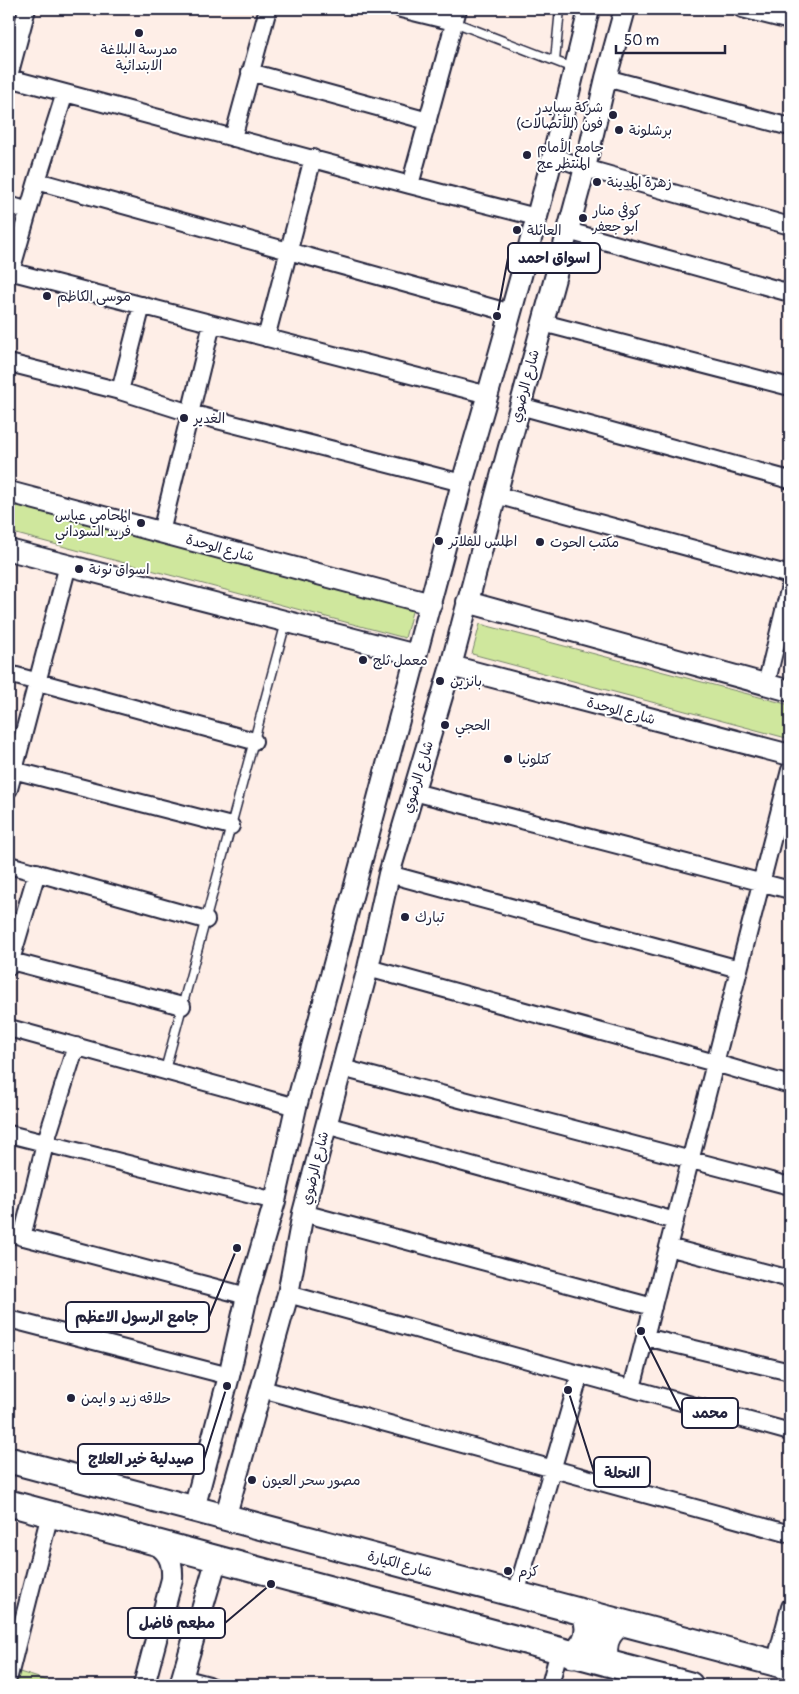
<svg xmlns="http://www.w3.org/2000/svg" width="799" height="1694" font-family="Pangolin,'Playpen Sans Arabic',sans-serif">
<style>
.green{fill:#cfe79d;stroke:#78846c}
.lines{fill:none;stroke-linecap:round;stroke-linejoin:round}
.service-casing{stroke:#22223b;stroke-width:11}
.minor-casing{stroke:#22223b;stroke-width:20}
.tertiary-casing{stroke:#22223b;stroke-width:24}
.primary-casing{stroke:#22223b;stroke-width:29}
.service{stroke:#fff;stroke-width:8}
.minor{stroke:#fff;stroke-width:16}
.tertiary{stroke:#fff;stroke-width:20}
.primary{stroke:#fff;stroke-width:25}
.poi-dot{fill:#22223b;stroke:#fff;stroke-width:2}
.labels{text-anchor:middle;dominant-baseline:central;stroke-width:4;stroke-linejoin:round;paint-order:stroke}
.poi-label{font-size:14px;fill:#22223b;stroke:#fff;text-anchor:start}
.street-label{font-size:14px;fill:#22223b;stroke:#fff}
.leader{fill:none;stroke:#22223b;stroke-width:2}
.callout-dot{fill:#22223b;stroke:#fff;stroke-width:2}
.callout{fill:#fff;stroke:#22223b;stroke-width:2}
.callout-label{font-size:15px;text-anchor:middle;font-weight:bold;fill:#22223b}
</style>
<rect width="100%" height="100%" fill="#feeee7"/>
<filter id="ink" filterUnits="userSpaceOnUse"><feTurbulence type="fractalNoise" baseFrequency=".02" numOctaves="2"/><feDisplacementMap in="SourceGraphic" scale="10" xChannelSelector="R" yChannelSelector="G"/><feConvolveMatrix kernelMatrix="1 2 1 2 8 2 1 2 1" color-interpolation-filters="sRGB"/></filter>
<g filter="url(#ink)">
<!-- green -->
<path class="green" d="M9,502L413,608L405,638L9,532Z
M480,624L790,705V739L472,654Z
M10,1669L61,1685H9Z"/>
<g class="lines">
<defs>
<path id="service" d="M454,22L573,68
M555,61L560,9
M165,1070L286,622"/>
<path id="minor" d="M401,9L454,22
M742,9L790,21
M250,72L428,121
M9,76L27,9
M9,78L410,185L536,217
M606,78L790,127
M233,138L268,9
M553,156L585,168L790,226
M37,181L511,313
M410,185L458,9
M9,205L28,211
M568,231L790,293
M9,271L488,395
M11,271L37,181L65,93
M543,323L790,387
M266,338L313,158
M9,363L120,391L190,413L462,483
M120,391L142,305
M520,406L790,480
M496,495L790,575
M161,532L212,324
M9,674L254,741
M766,685L790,586
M9,769L231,826
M9,789L68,565
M414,792L790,890
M9,865L206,920
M389,874L739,969
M11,961L182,1006
M9,967L37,872
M368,968L715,1063L790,1085
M9,1028L296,1107
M342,1068L790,1186
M326,1125L675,1221
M9,1134L275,1201
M303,1213L653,1307
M9,1233L247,1296
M22,1237L45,1144L76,1046
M668,1247L790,1279
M288,1294L790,1432
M9,1319L229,1376
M645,1337L790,1372
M632,1388L790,770
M262,1389L790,1534
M516,1594L580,1374
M775,1663L790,1607
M9,1676L50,1514
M182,1678L209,1685
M550,1685L559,1651"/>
<path id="tertiary" d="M9,492L431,604
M9,550L416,655
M467,602L790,691
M451,666L790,755
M194,1509L229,1376L247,1296L275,1201L296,1107L462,483C508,327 552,168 589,9
M225,1518L288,1294L303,1213L368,968L389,874L451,666L496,495L585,168L606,78L625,9
M144,1685L172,1579C173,1559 168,1551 151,1541
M180,1685L217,1558"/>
<path id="primary" d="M9,1460L790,1667
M9,1503C236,1563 463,1626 690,1685
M573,1655C587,1645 592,1629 584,1613
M607,1663C601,1646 606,1632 621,1623"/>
</defs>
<!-- service casing -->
<use href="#service" class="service-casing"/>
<!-- minor casing -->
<use href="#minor" class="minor-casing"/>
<!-- tertiary casing -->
<use href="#tertiary" class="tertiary-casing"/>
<!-- primary casing -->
<use href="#primary" class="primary-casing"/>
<!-- service -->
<use href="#service" class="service"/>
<!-- minor -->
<use href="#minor" class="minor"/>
<!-- tertiary -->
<use href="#tertiary" class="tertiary"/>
<!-- primary -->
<use href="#primary" class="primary"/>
</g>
</g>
<!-- markers -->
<g class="poi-dot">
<circle cx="139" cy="33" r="5"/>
<circle cx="613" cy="115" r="5"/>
<circle cx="619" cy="130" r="5"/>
<circle cx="527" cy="155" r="5"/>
<circle cx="597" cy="182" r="5"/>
<circle cx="583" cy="218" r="5"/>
<circle cx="517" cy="230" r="5"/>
<circle cx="47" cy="296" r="5"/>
<circle cx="184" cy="418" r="5"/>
<circle cx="141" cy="523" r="5"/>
<circle cx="439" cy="541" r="5"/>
<circle cx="540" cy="542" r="5"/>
<circle cx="79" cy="569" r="5"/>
<circle cx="363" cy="660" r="5"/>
<circle cx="440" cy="681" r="5"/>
<circle cx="445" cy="725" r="5"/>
<circle cx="508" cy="759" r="5"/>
<circle cx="405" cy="917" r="5"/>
<circle cx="71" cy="1398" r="5"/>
<circle cx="252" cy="1480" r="5"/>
<circle cx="508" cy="1571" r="5"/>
</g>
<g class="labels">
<!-- poi labels -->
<g class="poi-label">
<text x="139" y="49" text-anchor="middle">مدرسة البلاغة<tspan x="139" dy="16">الابتدائية</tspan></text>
<text x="603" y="107" text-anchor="end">شركة سبايدر<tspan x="603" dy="16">فون (للأتصالات)</tspan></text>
<text x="629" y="130">برشلونة</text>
<text x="537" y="147">جامع الأمام<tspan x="537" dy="16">المنتظر عج</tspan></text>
<text x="607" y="182">زهرة المدينة</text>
<text x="593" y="210">كوفي منار<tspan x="593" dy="16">ابو جعفر</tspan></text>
<text x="527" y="230">العائلة</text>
<text x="57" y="296">موسى الكاظم</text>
<text x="194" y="418">الغدير</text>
<text x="131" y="515" text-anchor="end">المحامي عباس<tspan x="131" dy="16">فريد السوداني</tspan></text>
<text x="449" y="541">اطلس للفلاتر</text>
<text x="550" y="542">مكتب الحوت</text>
<text x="89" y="569">اسواق نونة</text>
<text x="373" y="660">معمل ثلج</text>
<text x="450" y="681">بانزين</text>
<text x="455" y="725">الحجي</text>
<text x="518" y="759">كتلونيا</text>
<text x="415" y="917">تبارك</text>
<text x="81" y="1398">حلاقه زيد و ايمن</text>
<text x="262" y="1480">مصور سحر العيون</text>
<text x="518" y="1571">كرم</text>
</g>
<!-- street labels -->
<g class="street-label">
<text transform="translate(525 386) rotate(-75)">شارع الرضوي</text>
<text transform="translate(220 548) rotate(15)">شارع الوحدة</text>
<text transform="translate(621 711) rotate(15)">شارع الوحدة</text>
<text transform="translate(418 777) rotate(-73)">شارع الرضوي</text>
<text transform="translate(315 1168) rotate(-76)">شارع الرضوي</text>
<text transform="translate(400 1564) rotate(15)">شارع الكيارة</text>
</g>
</g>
<!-- callouts -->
<path class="leader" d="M497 316L508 258M237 1248L209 1317M641 1331L682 1413M227 1386L204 1459M568 1390L594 1472M271 1584L225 1623"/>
<g class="callout-dot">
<circle cx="497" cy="316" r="5"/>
<circle cx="237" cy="1248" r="5"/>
<circle cx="641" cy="1331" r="5"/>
<circle cx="227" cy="1386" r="5"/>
<circle cx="568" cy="1390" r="5"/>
<circle cx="271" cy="1584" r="5"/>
</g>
<g class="callout">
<rect x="508" y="243" width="92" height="30" rx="5"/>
<rect x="66" y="1302" width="143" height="30" rx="5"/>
<rect x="682" y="1398" width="56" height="30" rx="5"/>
<rect x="78" y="1444" width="126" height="30" rx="5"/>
<rect x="594" y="1457" width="56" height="30" rx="5"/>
<rect x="128" y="1608" width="97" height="30" rx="5"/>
</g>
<g class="callout-label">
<text x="554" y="263">اسواق احمد</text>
<text x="137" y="1322">جامع الرسول الاعظم</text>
<text x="710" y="1418">محمد</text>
<text x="141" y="1464">صيدلية خير العلاج</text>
<text x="622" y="1478">النحلة</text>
<text x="177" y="1628">مطعم فاضل</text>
</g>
<!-- margin -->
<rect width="799" height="1694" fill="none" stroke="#fff" stroke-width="30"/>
<rect x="15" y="15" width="769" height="1664" fill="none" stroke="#22223b" stroke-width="2" filter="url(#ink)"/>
<!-- scale -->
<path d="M616 45v8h109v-8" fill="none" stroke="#22223b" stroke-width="2.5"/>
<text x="624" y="45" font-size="15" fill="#22223b" stroke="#ffffff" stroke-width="4" paint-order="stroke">50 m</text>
</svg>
